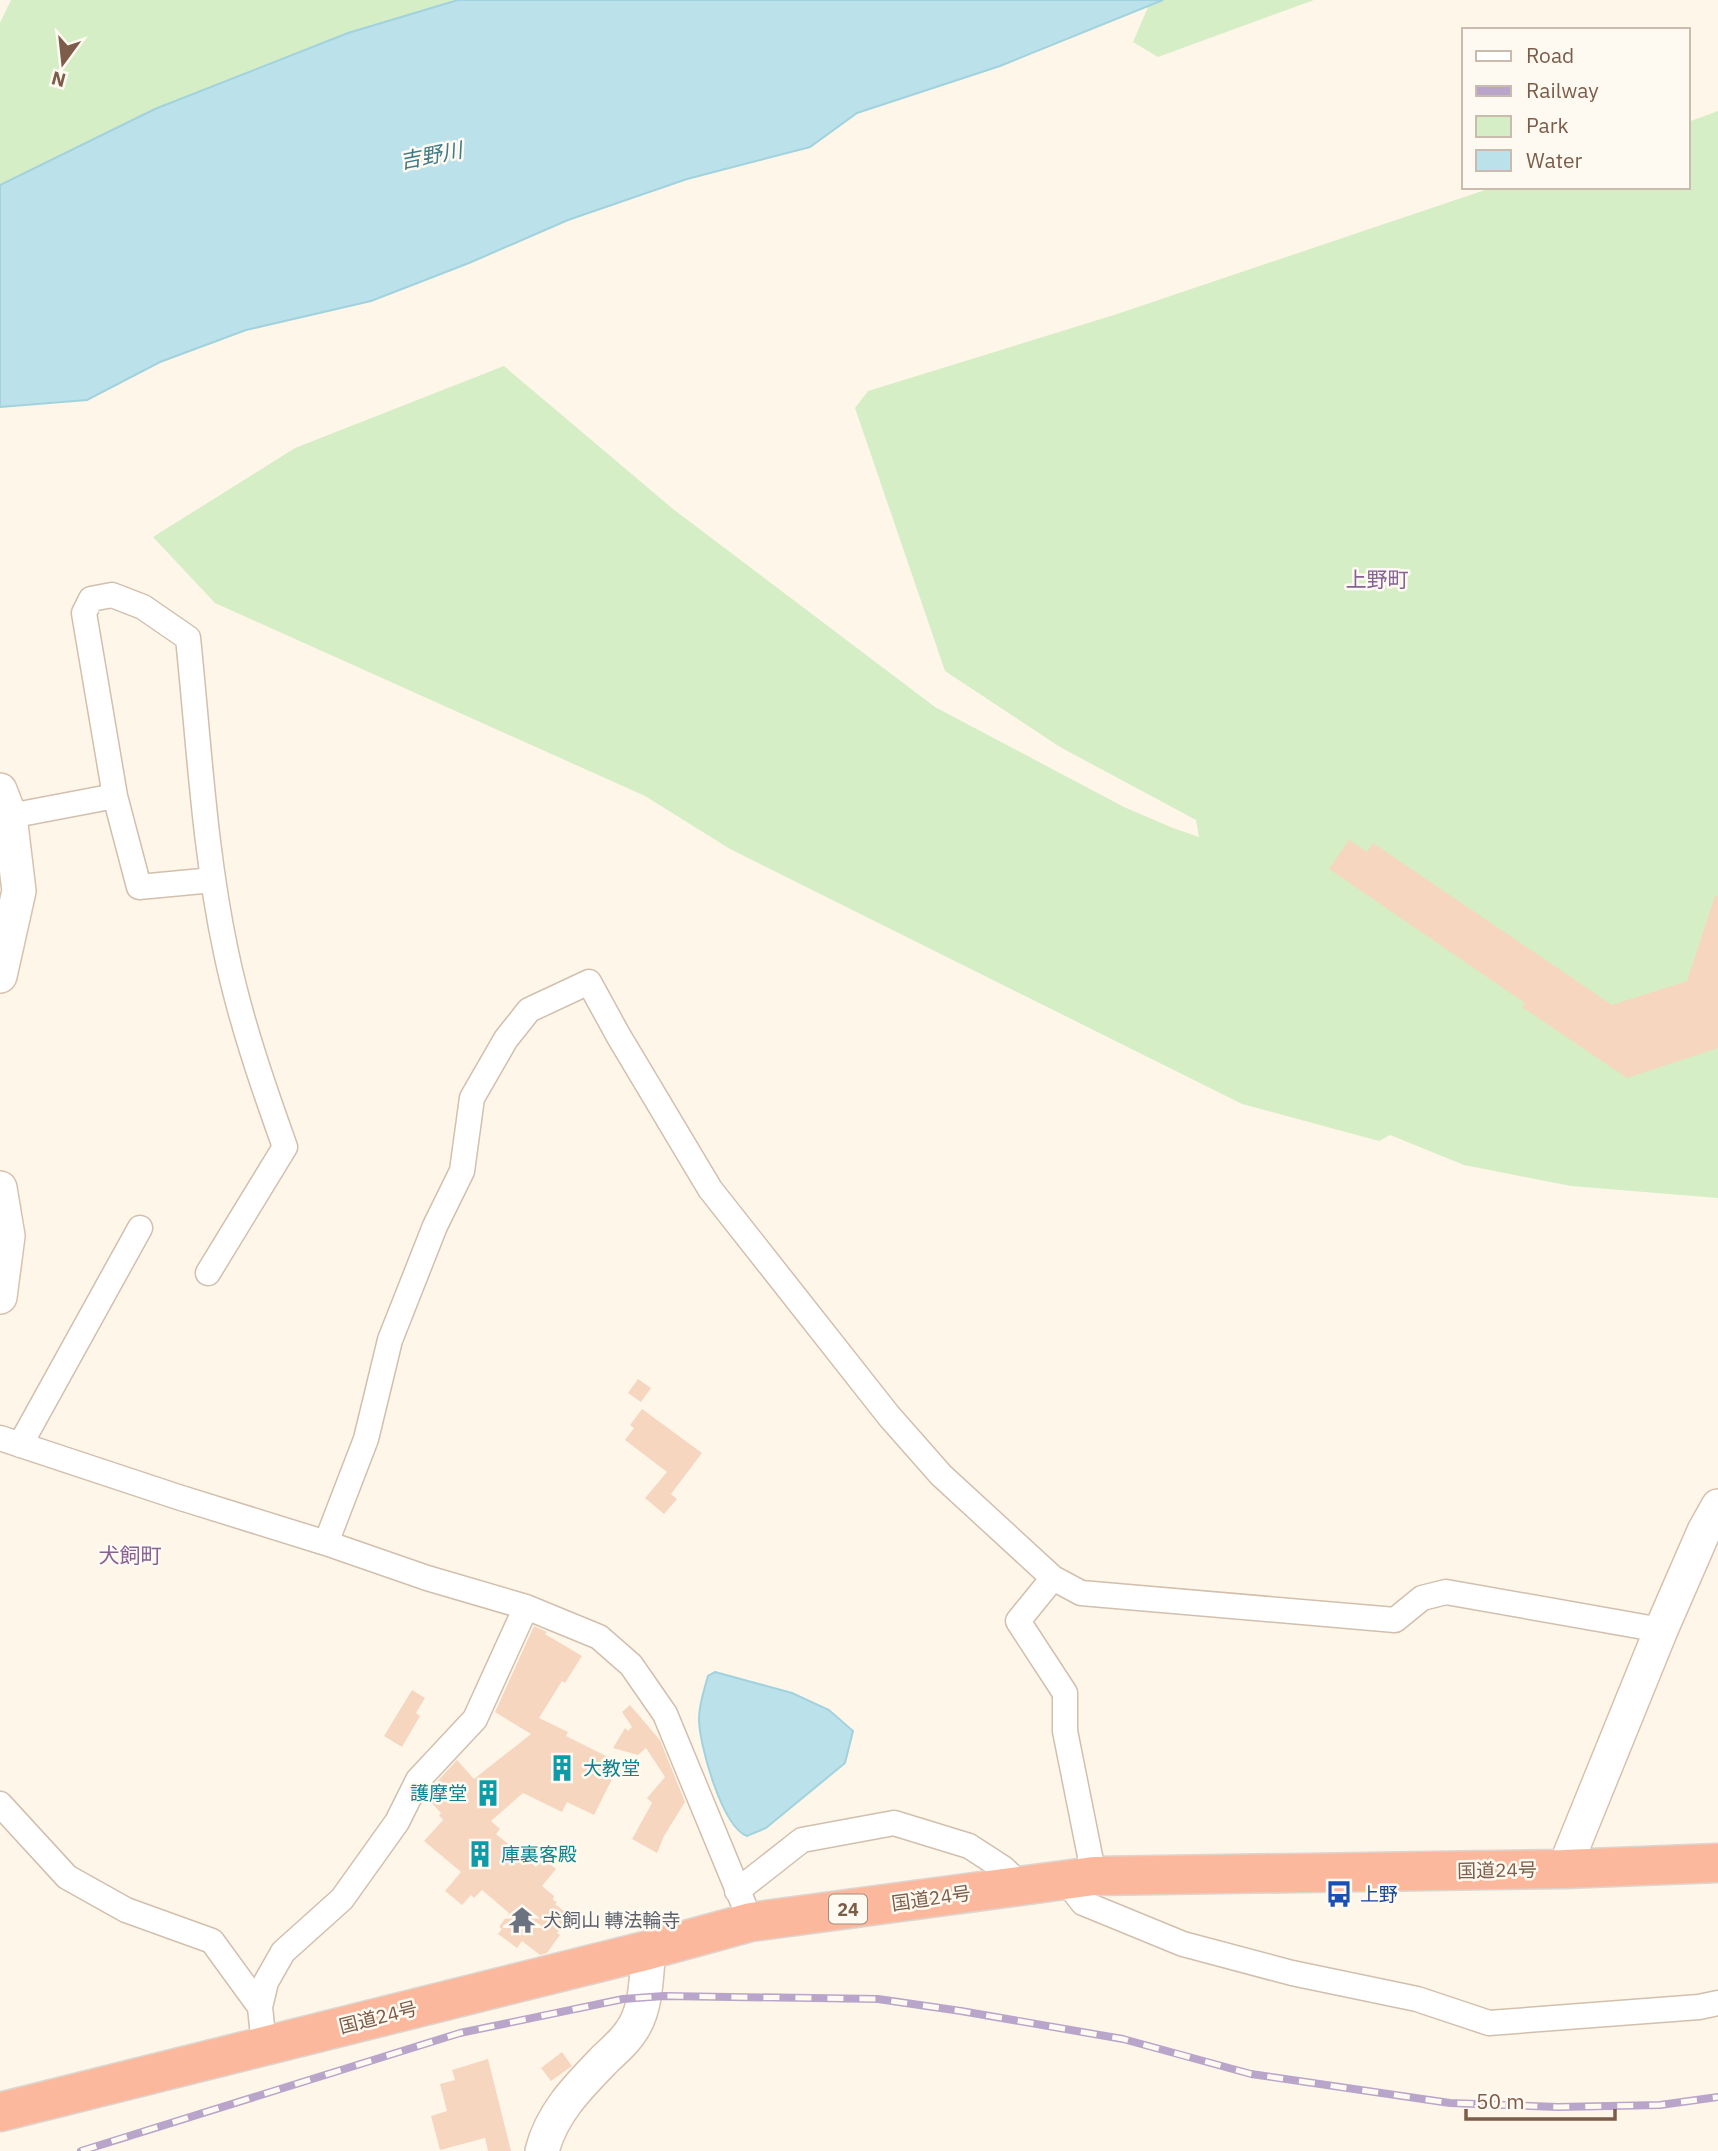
<svg xmlns="http://www.w3.org/2000/svg" width="1718" height="2151" font-family="'IBM Plex Sans','Noto Sans JP',sans-serif">
<style>
.green{fill:#d5eec6}
.water{fill:#bbe2ea;stroke:#a1d2dd;stroke-width:2}
.building{fill:#f6d6bf}
.lines{fill:none;stroke-linecap:round;stroke-linejoin:round}
.street-casing{stroke:#d2bfad;stroke-width:27}
.secondary-casing{stroke:#d8c1ad;stroke-width:36}
.highway-casing{stroke:#ddd5d0;stroke-width:41}
.street{stroke:#fff;stroke-width:24}
.secondary{stroke:#fff;stroke-width:33}
.highway{stroke:#fcb89c;stroke-width:38}
.rail-casing{stroke:#baa5ca;stroke-width:8}
.rail{stroke:#fffaf1;stroke-width:5;stroke-dasharray:16;stroke-linecap:butt}
.labels{text-anchor:middle;dominant-baseline:central;stroke-width:5;stroke-linejoin:round;paint-order:stroke}
.shield{fill:#fffaf1;stroke:#a38c7c;stroke-width:2}
.shield-label{font-size:18px;font-weight:bold;fill:#7c5d4a}
.culture-label{font-size:19px;fill:#0d838f;stroke:#fffaf1;text-anchor:start}
.street-label{font-size:19px;fill:#7c5d4a;stroke:#fffaf1}
.transit-label{font-size:19px;fill:#164399;stroke:#fffaf1;text-anchor:start}
.worship-label{font-size:19px;fill:#5b616d;stroke:#fffaf1;text-anchor:start}
.water-label{font-size:21px;font-style:italic;fill:#3e7b89;stroke:#fffaf1}
.neighbourhood-label{font-size:21px;fill:#876297;stroke:#fffaf1}
</style>
<rect width="100%" height="100%" fill="#fef6e9"/>
<!-- green -->
<path class="green" d="M11,0H458L348,33L155,109L0,185V23Z
M1163,0H1314L1158,57L1133,42L1149,5Z
M1718,111V1198L1571,1186L1464,1165L1390,1135L1379,1141L1242,1104L730,849L645,796L215,603L153,537L295,448L504,366L673,509L935,707L1124,807L1173,828L1199,837L1196,820L1060,747L945,671L855,408L868,391L1114,315L1494,187H1688V122Z"/>
<!-- water -->
<path class="water" d="M458,0H1163L1000,66L857,113L810,147L687,179L568,220L469,263L371,301L246,330L160,362L87,400L0,407V185L155,109L348,33Z
M715,1672L792,1693L829,1710L853,1731L845,1763L766,1828L747,1836C722,1827 699,1744 699,1719C699,1704 704,1690 708,1676Z"/>
<!-- building -->
<path class="building" d="M1349,840L1367,852L1373,843L1612,1005L1687,981L1715,896H1718V1048L1627,1078L1522,1007L1525,1003L1329,869Z
M638,1379L651,1388L641,1402L628,1393Z
M642,1409L702,1453L671,1494L677,1499L664,1514L645,1498L667,1472L625,1440L634,1428L630,1425Z
M534,1626L547,1632L545,1634L582,1656L565,1683L562,1681L539,1718L568,1732L566,1736L620,1763L594,1815L567,1802L562,1812L523,1793L491,1821L500,1829L496,1834L536,1867L543,1858L556,1869L542,1886L554,1896L553,1900L557,1902L555,1904L571,1917L557,1933L560,1935L547,1953L540,1955L522,1941L517,1948L498,1934L502,1929L499,1927L509,1913L482,1890L474,1898L471,1895L462,1905L445,1891L461,1872L424,1841L443,1820L439,1815L441,1813L426,1797L433,1786L457,1760L474,1779L531,1734L495,1712Z
M412,1690L425,1698L416,1713L420,1716L402,1747L384,1736Z
M630,1705L660,1740L685,1802L664,1836L657,1853L632,1839L652,1803L647,1798L665,1777L646,1748L638,1755L613,1748L625,1728L628,1731L632,1727L622,1712Z
M562,2052L572,2066L551,2081L541,2068Z
M488,2059L511,2151H488L485,2138L440,2150L431,2116L447,2111L440,2084L455,2080L452,2070Z"/>
<g class="lines">
<defs>
<path id="street" d="M10,816L115,796
M208,1273L285,1147C262,1083 240,1019 226,952C204,849 199,743 188,638L143,607L112,595L91,599L84,613L115,796L139,887L213,880
M0,1438L178,1497L326,1543L427,1578L526,1607L599,1637L631,1665L665,1714L751,1922
M20,1445L140,1228
M326,1543L366,1439L390,1340L435,1226L462,1171L472,1098L506,1039L529,1010L589,982L618,1035L710,1189L889,1416L941,1475L1053,1578L1081,1593L1395,1620L1422,1598L1446,1592L1661,1630
M1053,1578L1018,1621L1065,1693V1731L1094,1876
M0,1804L67,1877L126,1910L212,1941L260,2007L264,2046
M1065,1880L1083,1903L1183,1944L1292,1973L1417,1999L1489,2023L1699,2007L1718,2003
M737,1891L802,1840L894,1823L969,1846L1003,1868L1022,1886
M260,2007L266,1982L283,1952L342,1899L397,1822L418,1780L475,1719L526,1607"/>
<path id="secondary" d="M0,790L10,816L19,891L0,976
M0,1188L8,1236L0,1297
M1564,1869L1661,1630L1704,1531L1718,1506
M542,2151C552,2112 579,2086 606,2058C617,2048 628,2038 635,2025C647,2003 646,1974 649,1950"/>
<path id="highway" d="M0,2112L649,1950L751,1922L1094,1876L1564,1869L1718,1863"/>
</defs>
<!-- street casing -->
<use href="#street" class="street-casing"/>
<!-- secondary casing -->
<use href="#secondary" class="secondary-casing"/>
<!-- highway casing -->
<use href="#highway" class="highway-casing"/>
<!-- street -->
<use href="#street" class="street"/>
<!-- secondary -->
<use href="#secondary" class="secondary"/>
<!-- highway -->
<use href="#highway" class="highway"/>
<defs>
<path id="rail" d="M81,2151L460,2033L623,1999L664,1996L878,1999L961,2011L1123,2039L1251,2074L1450,2103L1558,2107L1660,2105L1718,2097"/>
</defs>
<!-- rail casing -->
<use href="#rail" class="rail-casing"/>
<!-- rail -->
<use href="#rail" class="rail"/>
</g>
<!-- icons -->
<defs>
<symbol id="building-bare" viewBox="-9 -9 18 18"><path d="M-4-6H4V6H1V3H-1V6H-4ZM-2.5-4.3h1.7v1.8h-1.7ZM.8-4.3h1.7v1.8H.8ZM-2.5-1h1.7V.8h-1.7ZM.8-1h1.7V.8H.8Z" fill="#0f9aa8" stroke="#fffaf1" stroke-width="2.5" paint-order="stroke"/></symbol>
<symbol id="bus-bare" viewBox="-9 -9 18 18"><path d="M-5-6H5V4H4V6H2V4H-2V6H-4V4H-5ZM-3.5-4V0h7V-4ZM-3.5 1.2v1.5H-2V1.2ZM2 1.2v1.5H3.5V1.2Z" fill="#1a4fb4" stroke="#fffaf1" stroke-width="2.5" paint-order="stroke"/></symbol>
<symbol id="temple-bare" viewBox="-9 -9 18 18"><path d="M0-6L5-2H3V0L6.5 2.5H4V6H1.5V3h-3V6H-4V2.5H-6.5L-3 0V-2H-5Z" fill="#6b7280" stroke="#fffaf1" stroke-width="2.5" paint-order="stroke"/></symbol>
</defs>
<g fill-rule="evenodd">
<use href="#building-bare" x="543" y="1749" width="38" height="38"/>
<use href="#building-bare" x="469" y="1774" width="38" height="38"/>
<use href="#building-bare" x="461" y="1835" width="38" height="38"/>
<use href="#bus-bare" x="1320" y="1875" width="38" height="38"/>
<use href="#temple-bare" x="503" y="1901" width="38" height="38"/>
</g>
<g class="labels">
<!-- shield labels -->
<rect class="shield" x="829" y="1894.5" width="38" height="29" rx="5"/>
<g class="shield-label">
<text x="848" y="1909">24</text>
</g>
<!-- culture labels -->
<g class="culture-label">
<text x="583" y="1768">大教堂</text>
<text x="467" y="1793" text-anchor="end">護摩堂</text>
<text x="501" y="1854">庫裏客殿</text>
</g>
<!-- street labels -->
<g class="street-label">
<text transform="translate(1497 1870) rotate(-1)">国道24号</text>
<text transform="translate(931 1898) rotate(-8)">国道24号</text>
<text transform="translate(378 2017) rotate(-14)">国道24号</text>
</g>
<!-- transit labels -->
<g class="transit-label">
<text x="1360" y="1894">上野</text>
</g>
<!-- worship labels -->
<g class="worship-label">
<text x="543" y="1920">犬飼山 轉法輪寺</text>
</g>
<!-- water labels -->
<g class="water-label">
<text transform="translate(431 155) rotate(-11)">吉野川</text>
</g>
<!-- neighbourhood labels -->
<g class="neighbourhood-label">
<text x="1377" y="579">上野町</text>
<text x="130" y="1555">犬飼町</text>
</g>
</g>
<!-- legend -->
<rect x="1462" y="28" width="228" height="161" fill="#fffaf1" stroke="#cbbbae" stroke-width="2"/>
<rect x="1476" y="51" width="35" height="10" fill="#ffffff" stroke="#cbbbae" stroke-width="2"/>
<text x="1526" y="63" font-size="21" fill="#7c5d4a">Road</text>
<rect x="1476" y="86" width="35" height="10" fill="#baa5ca" stroke="#cbbbae" stroke-width="2"/>
<text x="1526" y="98" font-size="21" fill="#7c5d4a">Railway</text>
<rect x="1476" y="116" width="35" height="21" fill="#d5eec6" stroke="#cbbbae" stroke-width="2"/>
<text x="1526" y="133" font-size="21" fill="#7c5d4a">Park</text>
<rect x="1476" y="150" width="35" height="21" fill="#bbe2ea" stroke="#cbbbae" stroke-width="2"/>
<text x="1526" y="168" font-size="21" fill="#7c5d4a">Water</text>
<!-- north arrow -->
<g transform="translate(63 63) rotate(195)" stroke="#fffaf1" stroke-width="5" paint-order="stroke">
<path d="M0-5L12 26L0 18L-12 26Z" fill="#7c5d4a"/>
<text y="-10" font-size="19" font-weight="bold" text-anchor="middle" fill="#7c5d4a">N</text>
</g>
<!-- scale -->
<path d="M1466 2109v10h149v-10" fill="none" stroke="#7c5d4a" stroke-width="3.5"/>
<text x="1476" y="2109" font-size="21" fill="#7c5d4a" stroke="#fffaf1" stroke-width="5" paint-order="stroke">50 m</text>
</svg>
